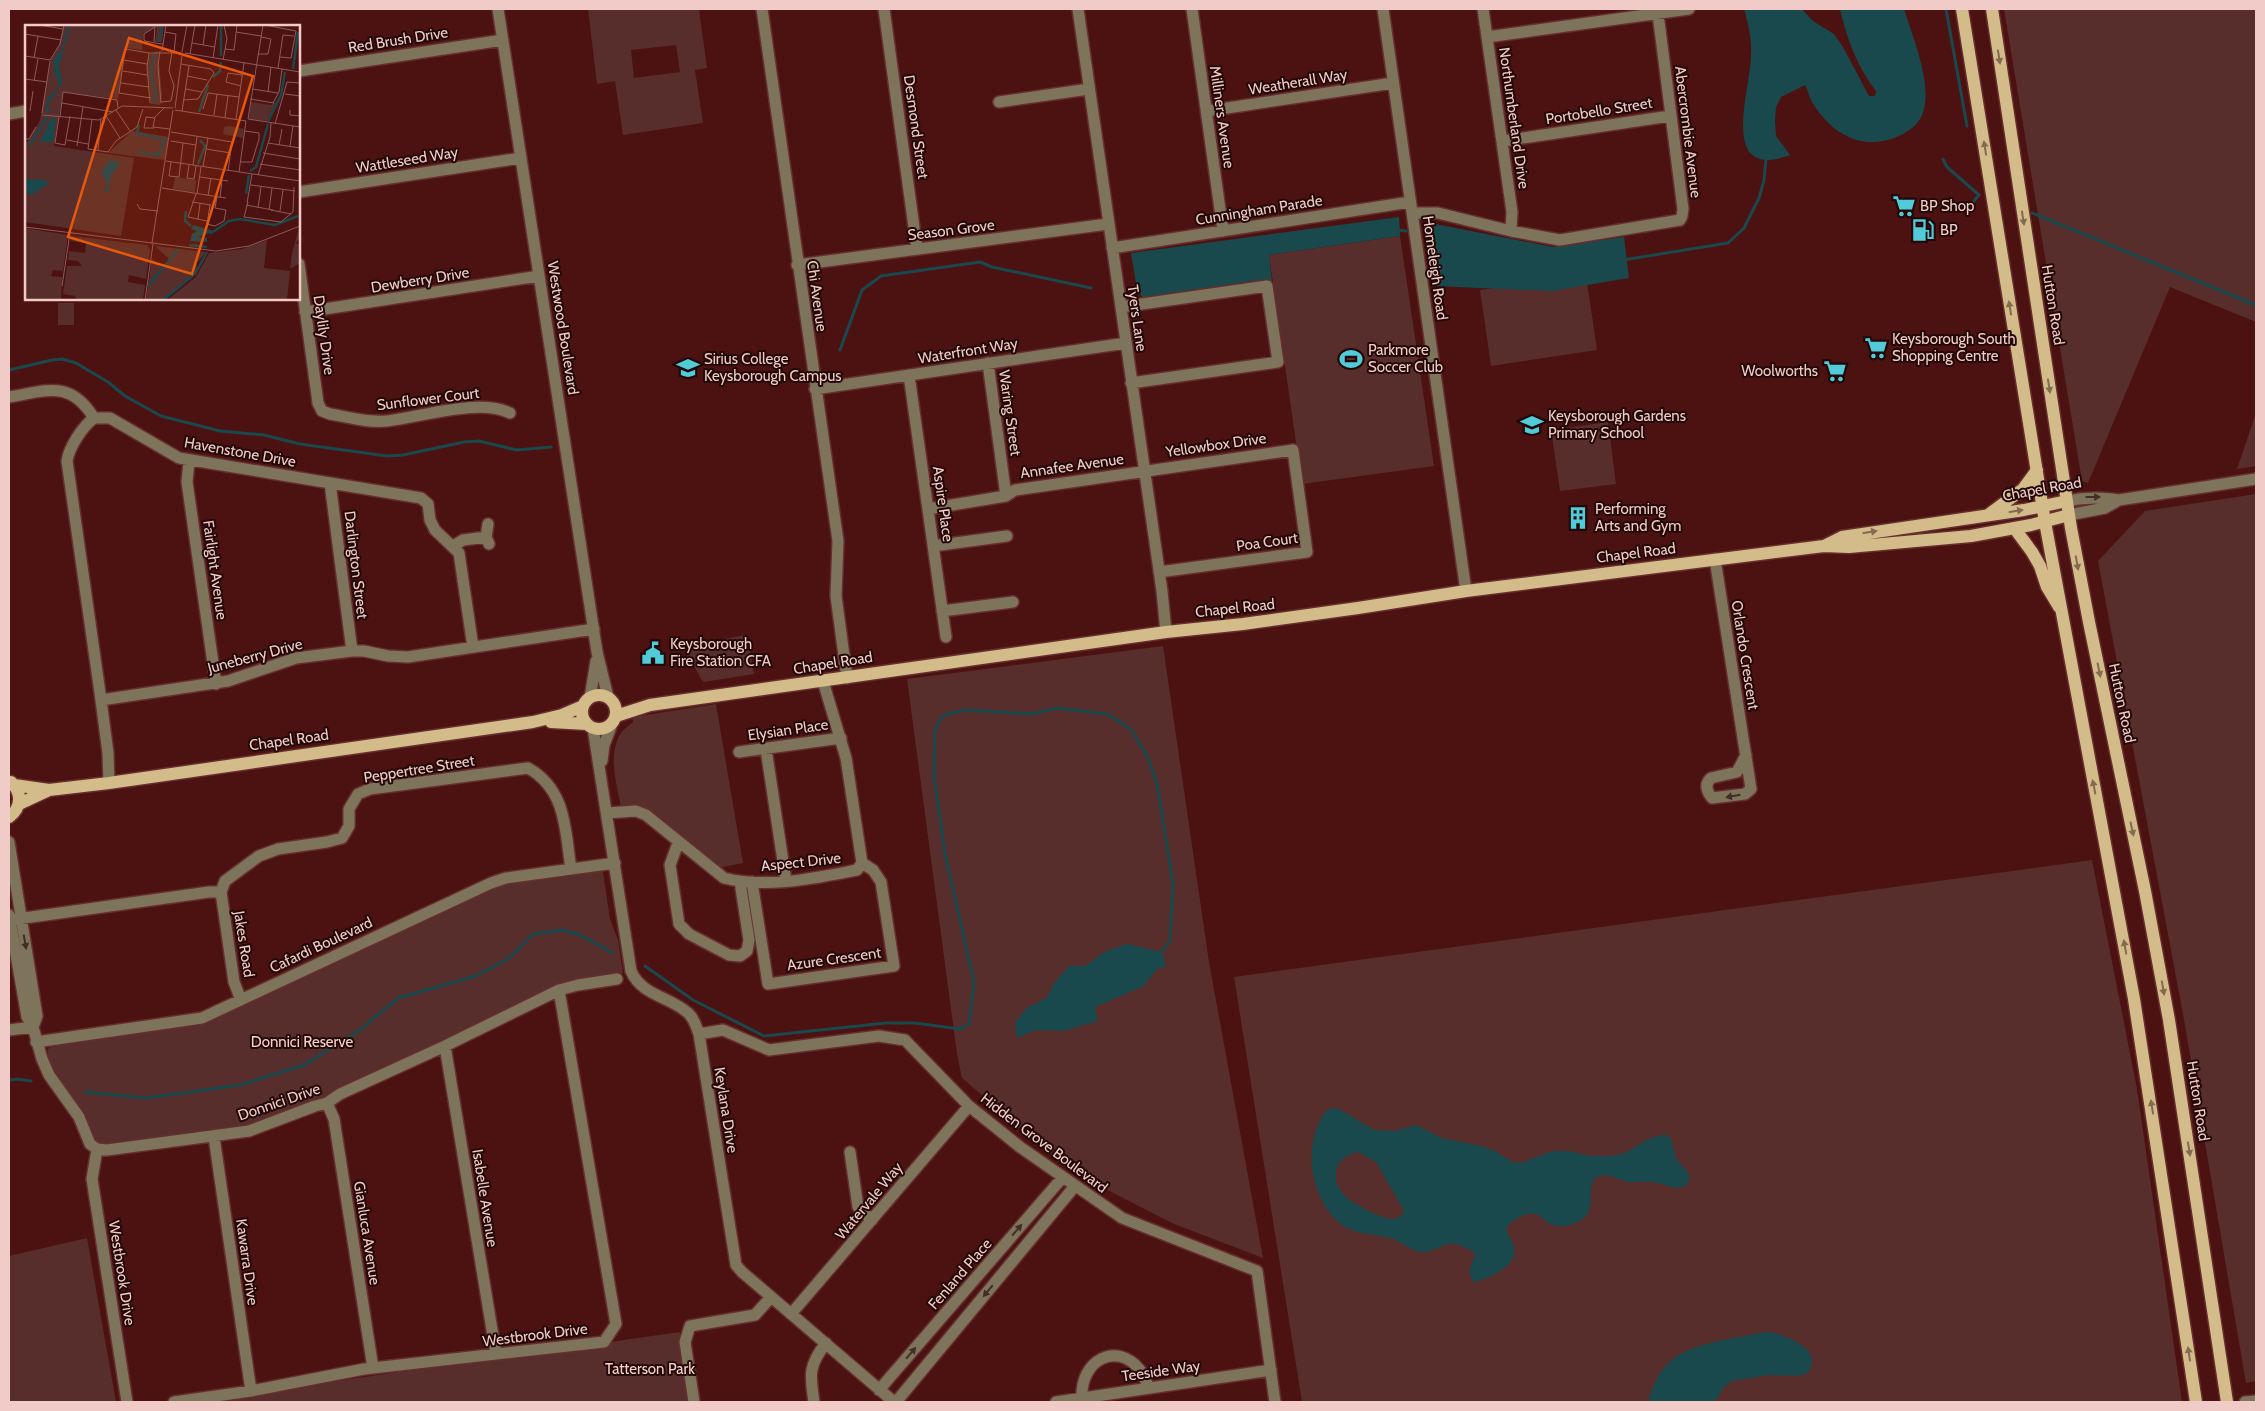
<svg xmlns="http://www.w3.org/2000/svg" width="2265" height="1411" font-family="Cabin,sans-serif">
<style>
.green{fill:#572e2b;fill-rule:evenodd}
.water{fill:#19484d;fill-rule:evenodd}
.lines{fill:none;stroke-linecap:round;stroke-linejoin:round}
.stream{stroke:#19484d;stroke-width:3}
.minor-casing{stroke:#662f2e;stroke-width:14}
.major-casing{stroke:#662f2e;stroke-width:15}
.minor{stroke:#7e735b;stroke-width:11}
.major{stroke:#d4bc8a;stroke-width:12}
.oneway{fill:#846b50}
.oneway2{fill:#422e25}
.labels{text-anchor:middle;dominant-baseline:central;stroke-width:4;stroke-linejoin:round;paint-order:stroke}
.street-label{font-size:15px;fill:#f1cbc7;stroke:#220908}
.poi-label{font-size:15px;fill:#f1cbc7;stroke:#220908;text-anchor:start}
.park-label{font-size:15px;fill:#f9d1cc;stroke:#220908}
.inset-river{fill:none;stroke:#19484d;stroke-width:2.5}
.inset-road{fill:none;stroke:#8e5b5a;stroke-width:1}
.view{fill:#e8590c;fill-opacity:0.15;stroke:#e8590c;stroke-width:2.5}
.inset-edge{fill:none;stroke:#f1cbc7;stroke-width:2.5}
</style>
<rect width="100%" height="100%" fill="#4c1111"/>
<!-- green -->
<path class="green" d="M588,9H699L707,68L695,70L703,123L623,135L615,81L597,84ZM676,45L680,72L634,78L631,50Z
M2004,9H2256V322L2170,287L2088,483L2082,481Z
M1400,236L1434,466L1302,484L1269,255Z
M1586,275L1597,350L1491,366L1480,290Z
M58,303H74V325H58Z
M2256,413V466L2237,469Z
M1608,422L1616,484L1560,491L1551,430Z
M2256,494V1381L2246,1383L2183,1014L2098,561L2145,511Z
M747,635L754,674L704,682L701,679L684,646Z
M1163,646L1209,962L1263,1258L1174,1224L1070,1171L962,1078L957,1054L907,679Z
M716,704L743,863L718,868L636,806L621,807C617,785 607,754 621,733C624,729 629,725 633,722V717Z
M2092,860L2137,1089L2182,1402H1302L1234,977Z
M601,870L603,872L610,919L618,940L623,973L569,983L344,1086C279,1131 185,1134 109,1146L100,1145L96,1142L84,1115L47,1060L48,1049L54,1044L206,1020L504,883Z
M87,1238L116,1402H9V1256Z
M680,1332L691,1402H189Z"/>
<!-- water -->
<path class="water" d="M1744,9H1802L1813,21L1834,34L1843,47L1869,96H1875L1876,91C1858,69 1846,37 1840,9H1904C1913,38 1931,80 1924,109C1921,123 1911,130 1899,136C1863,152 1832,135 1812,102C1809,97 1808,90 1805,85L1781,97L1776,107L1775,121L1776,136L1790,155C1717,182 1751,90 1751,54C1752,39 1748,23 1744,9Z
M1399,217L1400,236L1269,255L1272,281L1144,299L1137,290L1131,253Z
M1425,222L1553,247L1624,237L1629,278L1552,291L1433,286Z
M1127,944L1162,952L1166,966L1157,969L1144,986L1095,1007L1098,1021L1064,1031L1035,1030L1017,1038L1015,1022L1027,1008L1046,998L1055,982L1069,966H1085L1106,951Z
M1332,1108L1339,1109L1374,1130L1394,1131L1416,1125L1442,1138L1481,1146L1495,1151L1512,1162L1521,1163L1552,1151H1568L1591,1156H1610L1625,1153L1648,1139L1665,1134L1672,1140C1673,1145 1673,1151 1676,1157C1680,1168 1695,1171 1687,1185C1674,1192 1665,1183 1651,1182C1643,1181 1636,1183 1628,1182C1620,1180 1607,1173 1599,1176C1584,1182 1597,1206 1585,1217C1575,1226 1558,1230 1547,1222C1542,1219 1540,1214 1534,1214C1528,1212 1519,1217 1513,1221C1500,1229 1511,1236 1514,1246C1519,1266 1489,1278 1475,1282L1472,1280L1469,1271L1475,1255L1473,1251L1454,1243C1444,1244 1435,1251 1425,1252C1414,1254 1403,1242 1393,1239C1378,1234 1359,1235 1345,1227C1315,1208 1304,1159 1317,1128C1321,1119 1323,1111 1332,1108ZM1358,1152L1376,1162L1403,1209L1404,1213C1401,1215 1398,1218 1394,1219C1385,1221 1351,1203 1345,1196C1329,1179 1334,1157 1358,1152Z
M1767,1332C1784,1334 1825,1349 1808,1373L1798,1376L1769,1375L1732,1381L1724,1387L1715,1402H1648C1661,1355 1685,1348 1728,1339C1741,1337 1754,1333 1767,1332Z"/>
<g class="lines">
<!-- stream -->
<path class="stream" d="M1946,9L1967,126
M1943,159L1947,167L1979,195L1974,201
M2032,213L2256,305
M1398,230L1406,231
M1623,260L1728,243L1744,228L1759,198L1764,180L1766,158
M840,350L862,290L881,276L980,262L992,267L1091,288
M9,370L52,360L62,359L76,363L108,382L125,396L161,416L220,431L264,435L300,444L387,456L403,455L464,442L479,441L517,450L551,447
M645,966L693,1000L764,1036L886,1023H915L960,1029L969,1024L974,982L945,854L934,776L935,730L941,718L947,714L966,710L1031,714L1057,708L1107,714L1131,729L1148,758L1157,784L1173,883L1170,940L1162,952
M9,1080L17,1079L31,1081
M85,1092L146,1098L240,1085L304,1065L360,1030L398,998L476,976L509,958L533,934L563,930L580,935L613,953"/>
<defs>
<path id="minor" d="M498,9L597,652L608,697
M762,9L838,541L836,596L847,678
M884,9L917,249
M1078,9L1162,591L1166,632
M1192,9L1223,231
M1383,9L1466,591
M1483,9L1512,212L1511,231
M1487,37L1689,9
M299,71L503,40
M999,102L1089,89
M1207,111L1393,83
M9,114L26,111
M1503,141L1670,116
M299,192L521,158
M1412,213H1438L1511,231L1560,240L1680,220L1682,216L1683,209L1658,14
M1112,248L1410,202
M299,264L318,403L322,411L330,414C348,417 368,423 387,421C422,417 479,398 510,413
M797,265L1108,224
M1121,307L1267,286L1278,362L1131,383
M305,312L539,276
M988,363L1006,496
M909,375L946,637
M815,389L1126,343
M9,397C47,391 70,379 94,418
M189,461L187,482L216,684
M330,483L352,651
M2067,501C2085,497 2101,497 2119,500L2256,479
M928,509L1006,496L1015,490L1293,450L1307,552L1159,572
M2069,515L2105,508L2119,500
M488,524L486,537L489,544
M453,546L463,540L486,537
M933,546L1007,536
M1715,559L1751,789L1745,794L1712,798C1707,792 1704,784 1711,778L1737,772L1746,755
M942,611L1013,602
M590,698L596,661
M101,700L228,681L296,658L352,651H364L388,656L408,657L594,629
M593,728L631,971C642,996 669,996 688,1013C694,1018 696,1026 699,1034L736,1265L742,1272L894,1402
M766,749L786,881
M739,752L841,738
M602,761L604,745L612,724
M109,783L108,753L101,700L67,461C69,447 83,426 94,418H110L179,458L421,498L428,504L430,520L435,530L459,553L473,647
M607,813L636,811L646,815L724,878C766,889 815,878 857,870L862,863L846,758L823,681
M9,842L37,1016L33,1027
M678,843L670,865L679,924L689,934L729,955L740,956L747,951L749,940L740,882
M752,882L768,984L894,966L881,882L873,870L862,863
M9,915L27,1017L33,1027L42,1059L49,1075L79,1117L90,1144L97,1149L107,1150L249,1131L315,1106L327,1103L340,1094L445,1046L559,990L578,985L617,979
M10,920L209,892H221
M241,1000L234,982L221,892L225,881L259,856L278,849L327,842L342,838L349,826V809L358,794L370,789L528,768C567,790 565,831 571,869
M9,1030L33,1027
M699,1034L723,1030L769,1050L879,1036L905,1040L969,1106L1020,1147L1122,1218L1257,1271L1275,1402
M36,1042L202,1018L491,883L506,878L615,863
M445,1046L496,1354
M327,1103L334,1119L373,1368
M214,1137L251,1391
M97,1149L92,1179L127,1402
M850,1152L858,1207L872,1220
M791,1314L969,1106
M879,1390L1063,1177
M1082,1398C1080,1361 1116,1340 1140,1370C1144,1375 1146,1382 1149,1388
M174,1402L251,1391L364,1369L604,1342L616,1324L559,990
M694,1402L685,1342L690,1326L755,1315L771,1297
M814,1402C810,1375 808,1366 826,1343
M896,1402L1075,1186
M1056,1402L1271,1370
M2245,1402L2256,1401"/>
<path id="major" d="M1962,9L2045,522L2134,999L2196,1402
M1992,9L2071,528L2089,622L2145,891L2169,1020L2227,1402
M1988,515L2023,489L2037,470
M2015,529L2032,552L2040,566L2047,587L2059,607
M1824,546L1842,537L2024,510L2067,501
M582 712a17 17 0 1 1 34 0a17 17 0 1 1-34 0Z
M616,716L650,705L1166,632L1243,624L1358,608L1466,591L1824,546L1849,547L1971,536L2031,525L2069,515
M551,722L587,724
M14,785L49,790L109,783L533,722L562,715L583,706
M19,804L49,790
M9,817C22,808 22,792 11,782"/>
</defs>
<!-- minor casing -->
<use href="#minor" class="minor-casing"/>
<!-- major casing -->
<use href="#major" class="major-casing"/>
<!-- minor -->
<use href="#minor" class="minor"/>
<!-- major -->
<use href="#major" class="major"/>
</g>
<!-- one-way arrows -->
<defs><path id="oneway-solid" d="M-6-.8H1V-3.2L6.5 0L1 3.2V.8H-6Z" transform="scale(1.25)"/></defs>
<g class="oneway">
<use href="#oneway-solid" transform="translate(1999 57) rotate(81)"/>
<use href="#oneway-solid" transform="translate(1985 148) rotate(-99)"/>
<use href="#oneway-solid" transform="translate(2023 218) rotate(81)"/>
<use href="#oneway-solid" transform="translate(2010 308) rotate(-99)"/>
<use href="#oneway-solid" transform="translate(2049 386) rotate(81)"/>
<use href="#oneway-solid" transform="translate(2016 511) rotate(-9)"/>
<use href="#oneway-solid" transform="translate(1870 532) rotate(-9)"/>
<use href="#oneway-solid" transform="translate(2077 563) rotate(80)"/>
<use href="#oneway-solid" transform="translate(2099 670) rotate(78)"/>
<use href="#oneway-solid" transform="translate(2094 787) rotate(-101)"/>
<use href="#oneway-solid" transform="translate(2132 829) rotate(78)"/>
<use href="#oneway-solid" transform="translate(2125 947) rotate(-100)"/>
<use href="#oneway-solid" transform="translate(2163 988) rotate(80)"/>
<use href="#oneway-solid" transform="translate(2152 1107) rotate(-99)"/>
<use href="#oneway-solid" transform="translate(2189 1149) rotate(81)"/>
<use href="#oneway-solid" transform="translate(2189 1354) rotate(-98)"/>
</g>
<g class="oneway2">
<use href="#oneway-solid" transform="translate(2093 497)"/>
<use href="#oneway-solid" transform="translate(1733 796) rotate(170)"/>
<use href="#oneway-solid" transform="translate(25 942) rotate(80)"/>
<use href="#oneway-solid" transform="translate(1017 1230) rotate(-49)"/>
<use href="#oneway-solid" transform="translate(988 1291) rotate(130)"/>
<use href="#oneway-solid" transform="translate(911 1353) rotate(-49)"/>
</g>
<!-- icons -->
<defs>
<symbol id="supermarket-bare" viewBox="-9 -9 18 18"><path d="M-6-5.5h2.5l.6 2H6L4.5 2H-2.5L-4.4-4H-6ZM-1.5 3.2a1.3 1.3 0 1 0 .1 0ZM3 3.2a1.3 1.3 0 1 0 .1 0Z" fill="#52cbd9" stroke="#220908" stroke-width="2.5" paint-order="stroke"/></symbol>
<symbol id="fuel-bare" viewBox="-9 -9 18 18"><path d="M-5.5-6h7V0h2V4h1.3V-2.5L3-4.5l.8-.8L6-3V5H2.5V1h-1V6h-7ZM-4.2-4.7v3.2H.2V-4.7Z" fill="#52cbd9" stroke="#220908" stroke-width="2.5" paint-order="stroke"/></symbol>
<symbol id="stadium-bare" viewBox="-9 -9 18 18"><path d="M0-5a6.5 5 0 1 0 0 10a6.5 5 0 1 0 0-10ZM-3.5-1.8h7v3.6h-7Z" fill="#52cbd9" stroke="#220908" stroke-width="2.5" paint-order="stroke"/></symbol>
<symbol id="school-bare" viewBox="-9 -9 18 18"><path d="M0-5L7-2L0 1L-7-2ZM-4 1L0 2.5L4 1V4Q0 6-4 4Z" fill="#52cbd9" stroke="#220908" stroke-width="2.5" paint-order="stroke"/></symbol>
<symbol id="building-bare" viewBox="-9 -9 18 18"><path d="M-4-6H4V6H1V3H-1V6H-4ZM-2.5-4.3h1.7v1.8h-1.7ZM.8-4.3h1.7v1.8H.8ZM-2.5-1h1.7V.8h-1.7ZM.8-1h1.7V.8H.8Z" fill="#52cbd9" stroke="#220908" stroke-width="2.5" paint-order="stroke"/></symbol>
<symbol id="civic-bare" viewBox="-9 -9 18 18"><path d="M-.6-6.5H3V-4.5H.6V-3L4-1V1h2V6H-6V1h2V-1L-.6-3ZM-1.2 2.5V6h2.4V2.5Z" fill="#52cbd9" stroke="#220908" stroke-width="2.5" paint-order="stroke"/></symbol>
</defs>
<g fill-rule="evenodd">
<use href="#supermarket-bare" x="1888" y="190" width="32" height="32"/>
<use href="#fuel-bare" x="1907" y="214" width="32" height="32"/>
<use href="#supermarket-bare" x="1860" y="332" width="32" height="32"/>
<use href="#stadium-bare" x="1335" y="343" width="32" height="32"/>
<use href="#school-bare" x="672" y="352" width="32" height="32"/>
<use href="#supermarket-bare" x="1819" y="355" width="32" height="32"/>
<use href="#school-bare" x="1516" y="409" width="32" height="32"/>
<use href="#building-bare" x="1562" y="502" width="32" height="32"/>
<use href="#civic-bare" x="637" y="637" width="32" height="32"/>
</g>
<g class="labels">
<!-- street labels -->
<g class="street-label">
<text transform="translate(398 40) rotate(-9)">Red Brush Drive</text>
<text transform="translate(1298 82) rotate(-9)">Weatherall Way</text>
<text transform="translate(1599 111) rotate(-9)">Portobello Street</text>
<text transform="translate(1222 117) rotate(82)">Milliners Avenue</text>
<text transform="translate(1514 118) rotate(82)">Northumberland Drive</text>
<text transform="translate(916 127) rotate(82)">Desmond Street</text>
<text transform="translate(1688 132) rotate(83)">Abercrombie Avenue</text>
<text transform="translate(407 160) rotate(-9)">Wattleseed Way</text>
<text transform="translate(1259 210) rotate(-9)">Cunningham Parade</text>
<text transform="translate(951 230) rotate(-7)">Season Grove</text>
<text transform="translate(1435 268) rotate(82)">Homeleigh Road</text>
<text transform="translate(420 280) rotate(-9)">Dewberry Drive</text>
<text transform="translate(817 296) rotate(82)">Chi Avenue</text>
<text transform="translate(2053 305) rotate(81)">Hutton Road</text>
<text transform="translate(1137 318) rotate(82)">Tyers Lane</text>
<text transform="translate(563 328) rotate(81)">Westwood Boulevard</text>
<text transform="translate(324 335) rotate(82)">Daylily Drive</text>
<text transform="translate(968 351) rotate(-9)">Waterfront Way</text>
<text transform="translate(428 399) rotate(-7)">Sunflower Court</text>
<text transform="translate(1010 413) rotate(82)">Waring Street</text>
<text transform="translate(1216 445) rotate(-8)">Yellowbox Drive</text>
<text transform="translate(240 452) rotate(10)">Havenstone Drive</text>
<text transform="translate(1072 466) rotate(-8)">Annafee Avenue</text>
<text transform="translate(2042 489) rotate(-10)">Chapel Road</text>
<text transform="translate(943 504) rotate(82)">Aspire Place</text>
<text transform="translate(1267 542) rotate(-8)">Poa Court</text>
<text transform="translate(1636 553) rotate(-7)">Chapel Road</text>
<text transform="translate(356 565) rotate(83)">Darlington Street</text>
<text transform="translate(215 570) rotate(82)">Fairlight Avenue</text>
<text transform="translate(1235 608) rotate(-6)">Chapel Road</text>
<text transform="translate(1745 655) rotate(81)">Orlando Crescent</text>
<text transform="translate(255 656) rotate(-15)">Juneberry Drive</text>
<text transform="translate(833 663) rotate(-9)">Chapel Road</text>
<text transform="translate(2122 703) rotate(78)">Hutton Road</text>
<text transform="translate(788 730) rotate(-8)">Elysian Place</text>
<text transform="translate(289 740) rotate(-8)">Chapel Road</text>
<text transform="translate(419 769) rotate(-9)">Peppertree Street</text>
<text transform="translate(801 862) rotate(-6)">Aspect Drive</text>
<text transform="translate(244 944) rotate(81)">Jakes Road</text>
<text transform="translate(321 945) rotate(-25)">Cafardi Boulevard</text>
<text transform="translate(834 959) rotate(-8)">Azure Crescent</text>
<text transform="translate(2198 1101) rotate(81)">Hutton Road</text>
<text transform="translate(279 1102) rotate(-19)">Donnici Drive</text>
<text transform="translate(726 1110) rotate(81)">Keylana Drive</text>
<text transform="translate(1044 1143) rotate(37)">Hidden Grove Boulevard</text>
<text transform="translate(485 1198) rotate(81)">Isabelle Avenue</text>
<text transform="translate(869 1201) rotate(-50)">Watervale Way</text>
<text transform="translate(367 1233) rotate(81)">Gianluca Avenue</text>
<text transform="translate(247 1262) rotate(82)">Kawarra Drive</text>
<text transform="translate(122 1273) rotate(81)">Westbrook Drive</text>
<text transform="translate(960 1274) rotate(-49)">Fenland Place</text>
<text transform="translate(535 1335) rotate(-7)">Westbrook Drive</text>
<text transform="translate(1161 1371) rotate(-8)">Teeside Way</text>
</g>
<!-- poi labels -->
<g class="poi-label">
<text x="1920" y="206">BP Shop</text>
<text x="1940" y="230">BP</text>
<text x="1892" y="339">Keysborough South<tspan x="1892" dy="17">Shopping Centre</tspan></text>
<text x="1368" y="350">Parkmore<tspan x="1368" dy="17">Soccer Club</tspan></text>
<text x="704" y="359">Sirius College<tspan x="704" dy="17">Keysborough Campus</tspan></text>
<text x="1818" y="371" text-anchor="end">Woolworths</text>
<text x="1548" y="416">Keysborough Gardens<tspan x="1548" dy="17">Primary School</tspan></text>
<text x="1595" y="509">Performing<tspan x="1595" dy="17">Arts and Gym</tspan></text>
<text x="670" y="644">Keysborough<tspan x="670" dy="17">Fire Station CFA</tspan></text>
</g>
<!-- park labels -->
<g class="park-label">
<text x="302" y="1042">Donnici Reserve</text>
<text x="650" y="1369">Tatterson Park</text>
</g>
</g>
<!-- overview -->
<g transform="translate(25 25)">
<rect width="275" height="275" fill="#4c1111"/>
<path d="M39,0H139L137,17H130L132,3L130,2L118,9L117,25L101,23L93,74L38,67L29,121L109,133L96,211L0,197V116L3,117L15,95L26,34L33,23ZM133,26L137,71L135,80L126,79L122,43L125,29ZM226,77L246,80L251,77L242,96L224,94ZM204,101L219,104L218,113L198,109L199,102ZM107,106L144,112L140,135L83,128ZM150,152L171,155L170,167L148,164ZM0,203L43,210L38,246L28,245L26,251L37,252L36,275H0ZM274,203L275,212L271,219H275V238L265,244L267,228ZM46,211L122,220L125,225L121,254L104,250L103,257L120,260L118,275H52L50,271L38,269L42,241H57L53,236L43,235L44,226L60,228L61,218L46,216ZM242,215L239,243L265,246L262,275H142L171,252L184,228L217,224ZM130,221L181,227L172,238L171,248L137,275H121L127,234L137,242L144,234Z" fill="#572e2b"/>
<path d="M45,0L34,41L37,58L23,80L25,87L21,88L22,75L34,61L29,45V34L37,24L42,2ZM26,93L31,95L28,117H15ZM85,135L95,138L85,153L84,166L79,167L82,159L76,146ZM0,154L20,155L24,158L7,170L0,168ZM168,200L189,206L186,210L185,208L173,212L182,213V217L165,216L167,209L172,206L166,204Z" fill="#19484d"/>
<path class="inset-river" d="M196,0V31M134,17L137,0M268,44L273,7M188,52L195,46L196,37M128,79L131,72L126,49L129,29M174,87L183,60M243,96L256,70L260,47M5,120L22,92M113,127L133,130L140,115L112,108L114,100M173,139L180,121L175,115M225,146L231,142L243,99M221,169L224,150M161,186L160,196L166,201M188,207L204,196L215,194L250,200L273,191M164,220L182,222M123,261L154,224M138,275L170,249L182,227"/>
<path class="inset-road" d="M14,0L38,4M240,0L271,6L266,33L254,32M140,7L151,9L149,27M211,7L236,11M0,9L36,15M129,17L130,2L119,9V15L120,16L130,18L138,19M167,18L190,22M178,20L181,0M200,24L209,25L212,0M135,26L133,41L136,78M137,26L141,0M157,27L162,0M124,28L100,24L94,68L126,73M160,28L275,47M165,29L170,0M233,29H243L246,14L236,12M0,31L25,35M9,33L13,11M188,33L193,0M25,35L35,19L39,0M99,35L122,39M198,35L202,14L199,0M156,39L186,44L189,48L173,74L158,75M253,43L258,10L269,11M98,46L122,50M162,51L182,55M0,54L22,57M9,56L13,34M96,58L124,62M216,61L201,57L203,48L217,50M161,64L177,67M227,64L253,68M243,67L246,42M260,69L275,71M225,74L249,78M136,77L146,76L149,61L144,46L147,27M37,78L88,87M125,78L122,42L124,28H156M248,78L254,67L257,44M140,82L130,92L128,102L145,104M150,83L157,31M178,84L183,68L214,72M91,85L105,106M150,85L221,96M265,85V90L275,91M5,86L8,66M157,86L164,41M17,88L25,36M17,90L74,95L97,81L148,83M189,90L192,69M81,91L95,113M34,92L30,118L40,120L45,91M35,92L38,67L92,75L93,83M200,92L203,71M67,94L63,124L83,127L91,116L112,102L118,84M211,94L219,38M223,94L238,0M223,94L275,102M250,99L262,57L275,58M129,103H119L121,92L130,93M146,107L207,117L203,146M0,114H4L11,102M42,115L63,119M146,116L171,120M243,118L275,123M254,120L257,104M52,121L58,82M265,121L268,101M181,124L206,128M73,125L76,94M238,128L275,134M141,136L275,156M146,137L144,151L154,152L158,118M216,137H227L234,114V108L220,106M235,139L275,145M164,140L162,153L169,154L171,141M168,140L172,112M178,142L183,113M214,147L221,96M233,150L245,112L246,98M175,152L203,156M226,160L270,166M137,163L201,173M171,169L163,192L182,196M172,169L176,142M183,171L186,153M195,173L197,155M167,177L186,180M223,177L219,192L256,197L268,187L269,162M222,178L227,149M112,179L115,184L133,186M185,180L182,199L190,201L199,196L201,185L190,183L192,172M221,180L248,185M233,183L236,162M244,185L247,163M246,185L266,189M255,186L258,165M173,194L175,179M0,202L191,226L224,221L275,201M127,218L148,85M37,261L45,208M120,275L128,219"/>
<path class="view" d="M104,13L228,51L167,249L43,212Z"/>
<rect width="275" height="275" class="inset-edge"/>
</g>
<!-- border -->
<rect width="2265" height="1411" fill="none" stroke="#f1cbc7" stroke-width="20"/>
</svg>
